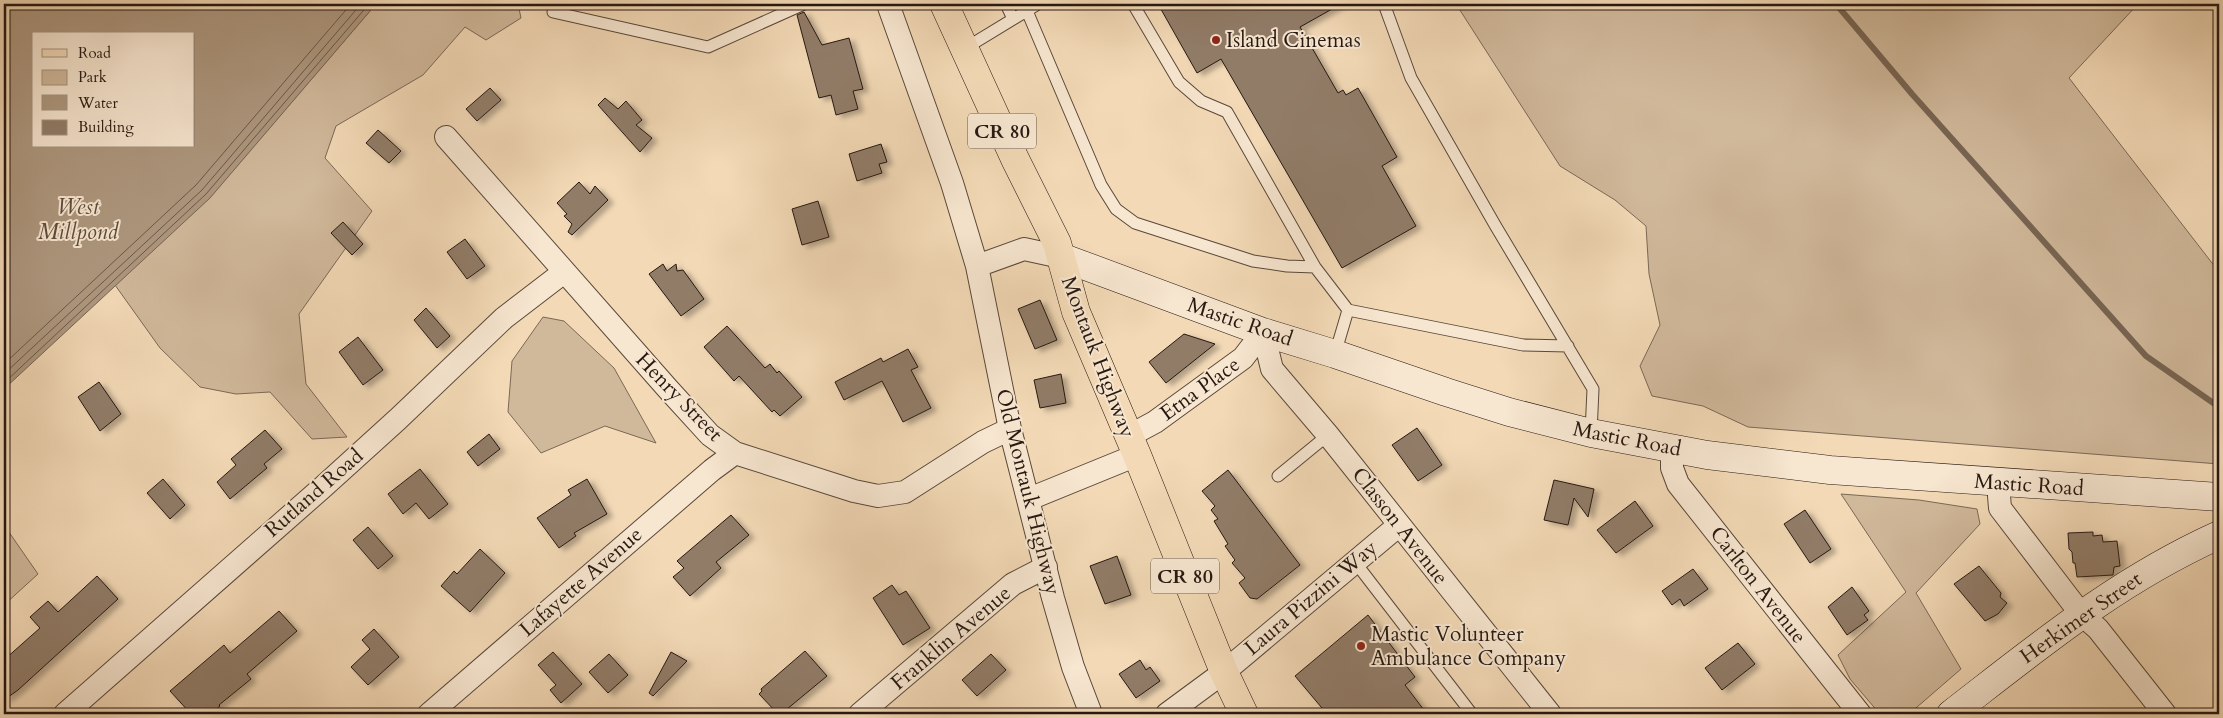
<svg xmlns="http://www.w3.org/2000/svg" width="2223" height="718" font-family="Cardo,serif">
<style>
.green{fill:#d0b89a;stroke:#7b6856}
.water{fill:#ad977e;stroke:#776452;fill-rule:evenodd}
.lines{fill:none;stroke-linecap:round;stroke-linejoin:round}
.shore{stroke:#6a5848;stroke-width:1}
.stream{stroke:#776452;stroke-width:6}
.building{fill:#917c67;stroke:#261811;filter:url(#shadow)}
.lane-casing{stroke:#59483a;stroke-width:13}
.street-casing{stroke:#59483a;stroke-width:24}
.secondary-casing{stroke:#261811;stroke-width:29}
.primary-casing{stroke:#261811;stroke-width:29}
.lane{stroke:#f7e6d0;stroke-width:11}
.street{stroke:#f7e6d0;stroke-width:22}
.secondary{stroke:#f7e6d0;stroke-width:28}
.primary{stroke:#f3d9b6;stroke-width:28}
.poi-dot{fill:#8f2418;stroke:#f7e6d0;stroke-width:2}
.labels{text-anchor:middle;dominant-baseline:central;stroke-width:4;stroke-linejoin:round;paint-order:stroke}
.shield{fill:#f7e6d0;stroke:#65564a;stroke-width:1}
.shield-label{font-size:20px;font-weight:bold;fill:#261811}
.poi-label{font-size:21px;fill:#261811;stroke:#f7e6d0;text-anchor:start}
.street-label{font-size:21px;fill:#261811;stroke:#f7e6d0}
.water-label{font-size:22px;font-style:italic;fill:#5c4b3d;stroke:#f7e6d0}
</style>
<defs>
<filter id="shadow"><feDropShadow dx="5.5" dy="3" stdDeviation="2.5" flood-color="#0004"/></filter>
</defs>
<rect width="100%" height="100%" fill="#f3d9b6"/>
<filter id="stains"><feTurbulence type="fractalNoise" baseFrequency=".004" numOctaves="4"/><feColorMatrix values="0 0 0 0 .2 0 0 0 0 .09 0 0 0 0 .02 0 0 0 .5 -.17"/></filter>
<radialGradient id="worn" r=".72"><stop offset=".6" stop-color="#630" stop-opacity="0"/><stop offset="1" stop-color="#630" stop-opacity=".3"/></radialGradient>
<!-- green -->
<path class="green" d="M376,4H518L521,18L486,40L465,27L423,75L336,126L325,158L372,211L299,314L306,384L347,437L312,439L270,392L236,394L200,387L160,348L115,285L210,197Z
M1456,4H2138L2069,78L2219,272V464L1748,427L1703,406L1652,396L1640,366L1660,325L1649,274L1646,226L1615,200L1560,166Z
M543,317L564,321L614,368L656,443L605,426L541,453L508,412L512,361Z
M1841,494L1919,500L1977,509L1980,524L1916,593L1961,669L1909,714L1879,713L1850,679L1838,655L1906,592Z
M4,525L38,574L4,605Z"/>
<!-- water -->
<path class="water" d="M4,4H376L210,198L4,389ZM34,34H194V146H34Z"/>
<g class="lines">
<!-- shore -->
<path class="shore" d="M4,364L196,185L351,4
M4,374L202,190L361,4
M4,383L206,194L369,4"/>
<!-- stream -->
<path class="stream" d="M1836,4L1912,94L2146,356L2219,407"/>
</g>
<!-- building -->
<path class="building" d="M1158,4H1341L1300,27L1338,93L1343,90L1346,95L1358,88L1397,157L1382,166L1416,226L1342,268L1221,59L1197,73Z
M804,12L822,45L849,38L863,89L853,91L858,109L836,115L831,95L819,98L797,15Z
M490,88L501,100L477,121L466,109Z
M605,98L618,109L626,101L642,120L636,125L652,138L640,152L598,105Z
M378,130L401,151L389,163L366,143Z
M881,144L887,162L879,164L882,173L857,181L849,154Z
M579,182L590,194L595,186L608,200L572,235L568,232L572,224L564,216L567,214L557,203Z
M818,201L829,237L802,245L792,209Z
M343,222L363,244L352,255L331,233Z
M465,239L485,266L467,279L447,252Z
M663,264L667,271L676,264L677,271L683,270L704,299L681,316L649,274Z
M1040,300L1057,340L1035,349L1018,309Z
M426,308L450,336L437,348L414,320Z
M727,326L765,368L770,364L777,373L779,371L802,397L780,416L774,410L772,412L739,376L734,381L704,347Z
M1184,334L1215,344L1166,383L1149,362Z
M358,337L383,370L363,385L339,352Z
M908,349L918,367L911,370L931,408L903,422L882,381L844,400L835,382L881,358L883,362Z
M1061,374L1066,403L1040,408L1034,380Z
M99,382L121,414L100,431L78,397Z
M1417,428L1442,465L1418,481L1392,445Z
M265,430L282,449L264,464L267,468L230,499L217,482L236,465L231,459Z
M489,434L500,449L478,466L467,452Z
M420,469L448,504L429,519L416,503L403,514L388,494Z
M1228,470L1300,565L1257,599L1250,598L1239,583L1245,578L1232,563L1235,560L1225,546L1228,544L1214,521L1218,519L1211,510L1215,506L1202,491Z
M163,479L185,505L170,519L147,493Z
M587,479L607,514L574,533L576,536L559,548L537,518L571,495L568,490Z
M1554,480L1594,489L1588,517L1574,498L1568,525L1544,520Z
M1635,501L1653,526L1616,553L1597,530Z
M1805,510L1831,549L1810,563L1784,524Z
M731,515L749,535L716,562L721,568L690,596L673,577L684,568L677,561Z
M368,527L393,556L378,569L353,540Z
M2093,532V536L2102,535L2103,542L2117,541L2120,566L2114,567L2113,575L2077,577L2075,563H2073L2072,552L2069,549L2068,533Z
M480,549L505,573L470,612L441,586L454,571L457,574Z
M1117,556L1131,595L1105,604L1090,566Z
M1979,566L2001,593L2000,597L2007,603L1998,614L1985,621L1954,584Z
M1693,569L1708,589L1684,606L1680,599L1672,605L1662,591Z
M97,576L118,599L18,690L4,700V660L40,628L30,617L48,601L58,612Z
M892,585L899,595L906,591L930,628L903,645L873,598Z
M1852,587L1869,611L1864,615L1868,620L1847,635L1828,607Z
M279,611L297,631L247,674L251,679L219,705L220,706L211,714H191L170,691L224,645L230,653Z
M1368,615L1415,677L1405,685L1427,714H1327L1295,676Z
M374,629L399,657L368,685L351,667L370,649L362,640Z
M1738,643L1755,664L1722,690L1705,668Z
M805,651L827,676L781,714H778L759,694L762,691L761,689Z
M553,652L582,684L561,703L550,690L556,685L538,665Z
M671,652L687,661L653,696L649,693Z
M609,654L628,675L608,693L589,672Z
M991,654L1006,670L977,696L962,680Z
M1140,660L1146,670L1150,667L1160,681L1136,698L1119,674Z"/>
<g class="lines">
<defs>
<path id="lane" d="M1006,4L1013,19
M1133,4L1179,82L1201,101L1227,112L1315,267
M1384,4L1411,78L1495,225L1593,389L1591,433
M1027,11L1101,185L1116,209L1135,223L1253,261L1287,266L1315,267L1348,310L1523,345L1568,346
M553,12L708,47L804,4
M964,49L1038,4
M1335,354L1348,310
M1278,476L1328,435
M1355,562L1472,714"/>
<path id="street" d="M889,7L952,183L977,266L1010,429L1053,598L1073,667L1091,714
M446,137L668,389L710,435L735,453L854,491L878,496L905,492L983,442L1010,429
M977,266L1024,249L1061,257
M1263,332L1272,369L1328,435L1550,714
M1129,436L1155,422L1243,358L1263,332
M1672,448V468L1678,484L1860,714
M1998,483L2000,508L2081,614L2098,629L2165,714
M1029,499L1137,455
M65,714L323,487L398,419L504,318L564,272
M429,714L712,470L735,453
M860,714L1013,584L1046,567
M1167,714L1224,672L1398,526"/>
<path id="secondary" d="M1061,257L1263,332L1335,354L1446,392L1509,412L1591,433L1707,455L1830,470L2219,497
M1951,714C2039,646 2117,581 2219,535"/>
<path id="primary" d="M944,4L1015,159L1057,243L1076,312L1137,455L1224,672L1244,714"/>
</defs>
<!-- lane casing -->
<use href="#lane" class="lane-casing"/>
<!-- street casing -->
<use href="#street" class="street-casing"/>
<!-- secondary casing -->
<use href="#secondary" class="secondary-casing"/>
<!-- primary casing -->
<use href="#primary" class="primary-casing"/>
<!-- lane -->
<use href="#lane" class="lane"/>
<!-- street -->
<use href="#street" class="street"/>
<!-- secondary -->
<use href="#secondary" class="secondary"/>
<!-- primary -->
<use href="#primary" class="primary"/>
</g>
<!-- markers -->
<g class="poi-dot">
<circle cx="1216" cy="40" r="5"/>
<circle cx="1361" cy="646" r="5"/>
</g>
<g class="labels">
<!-- shield labels -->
<g class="shield">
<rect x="968" y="113.5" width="68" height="35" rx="4"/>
<rect x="1151" y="558.5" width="68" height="35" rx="4"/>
</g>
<g class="shield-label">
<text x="1002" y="131">CR 80</text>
<text x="1185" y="576">CR 80</text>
</g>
<!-- poi labels -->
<g class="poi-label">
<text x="1226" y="40">Island Cinemas</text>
<text x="1371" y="634">Mastic Volunteer<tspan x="1371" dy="24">Ambulance Company</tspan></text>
</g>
<!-- street labels -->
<g class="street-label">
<text transform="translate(1240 322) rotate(19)">Mastic Road</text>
<text transform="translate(1098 357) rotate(69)">Montauk Highway</text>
<text transform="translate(1200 389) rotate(-36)">Etna Place</text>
<text transform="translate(679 397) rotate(46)">Henry Street</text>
<text transform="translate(1627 439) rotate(11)">Mastic Road</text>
<text transform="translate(2029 485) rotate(4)">Mastic Road</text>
<text transform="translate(1028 492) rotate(76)">Old Montauk Highway</text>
<text transform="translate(314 493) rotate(-41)">Rutland Road</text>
<text transform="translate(1400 526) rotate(52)">Classon Avenue</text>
<text transform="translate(581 582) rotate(-41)">Lafayette Avenue</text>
<text transform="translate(1758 585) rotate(52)">Carlton Avenue</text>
<text transform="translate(1311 598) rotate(-40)">Laura Pizzini Way</text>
<text transform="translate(2081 618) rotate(-35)">Herkimer Street</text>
<text transform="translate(951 638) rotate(-40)">Franklin Avenue</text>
</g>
<!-- water labels -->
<g class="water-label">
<text x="78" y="207">West<tspan x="78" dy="25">Millpond</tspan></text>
</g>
</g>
<!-- margin -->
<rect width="2223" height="718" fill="none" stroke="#f3d9b6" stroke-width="20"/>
<rect x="5" y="5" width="2213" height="708" fill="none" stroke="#261811" stroke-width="2.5"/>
<rect x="10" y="10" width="2203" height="698" fill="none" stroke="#261811"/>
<!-- legend -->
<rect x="32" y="32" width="162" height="115" fill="#f7e6d0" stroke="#a39484"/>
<rect x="42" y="49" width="25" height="8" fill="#f3d9b6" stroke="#a39484"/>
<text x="78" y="58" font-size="15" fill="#261811">Road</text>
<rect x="42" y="70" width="25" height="15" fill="#d0b89a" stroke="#a39484"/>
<text x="78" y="82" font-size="15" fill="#261811">Park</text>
<rect x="42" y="95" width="25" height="15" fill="#ad977e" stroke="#a39484"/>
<text x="78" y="108" font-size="15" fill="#261811">Water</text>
<rect x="42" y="120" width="25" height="15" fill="#917c67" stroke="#a39484"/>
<text x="78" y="132" font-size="15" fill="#261811">Building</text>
<rect width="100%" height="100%" filter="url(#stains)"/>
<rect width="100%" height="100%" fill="url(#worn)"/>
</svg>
